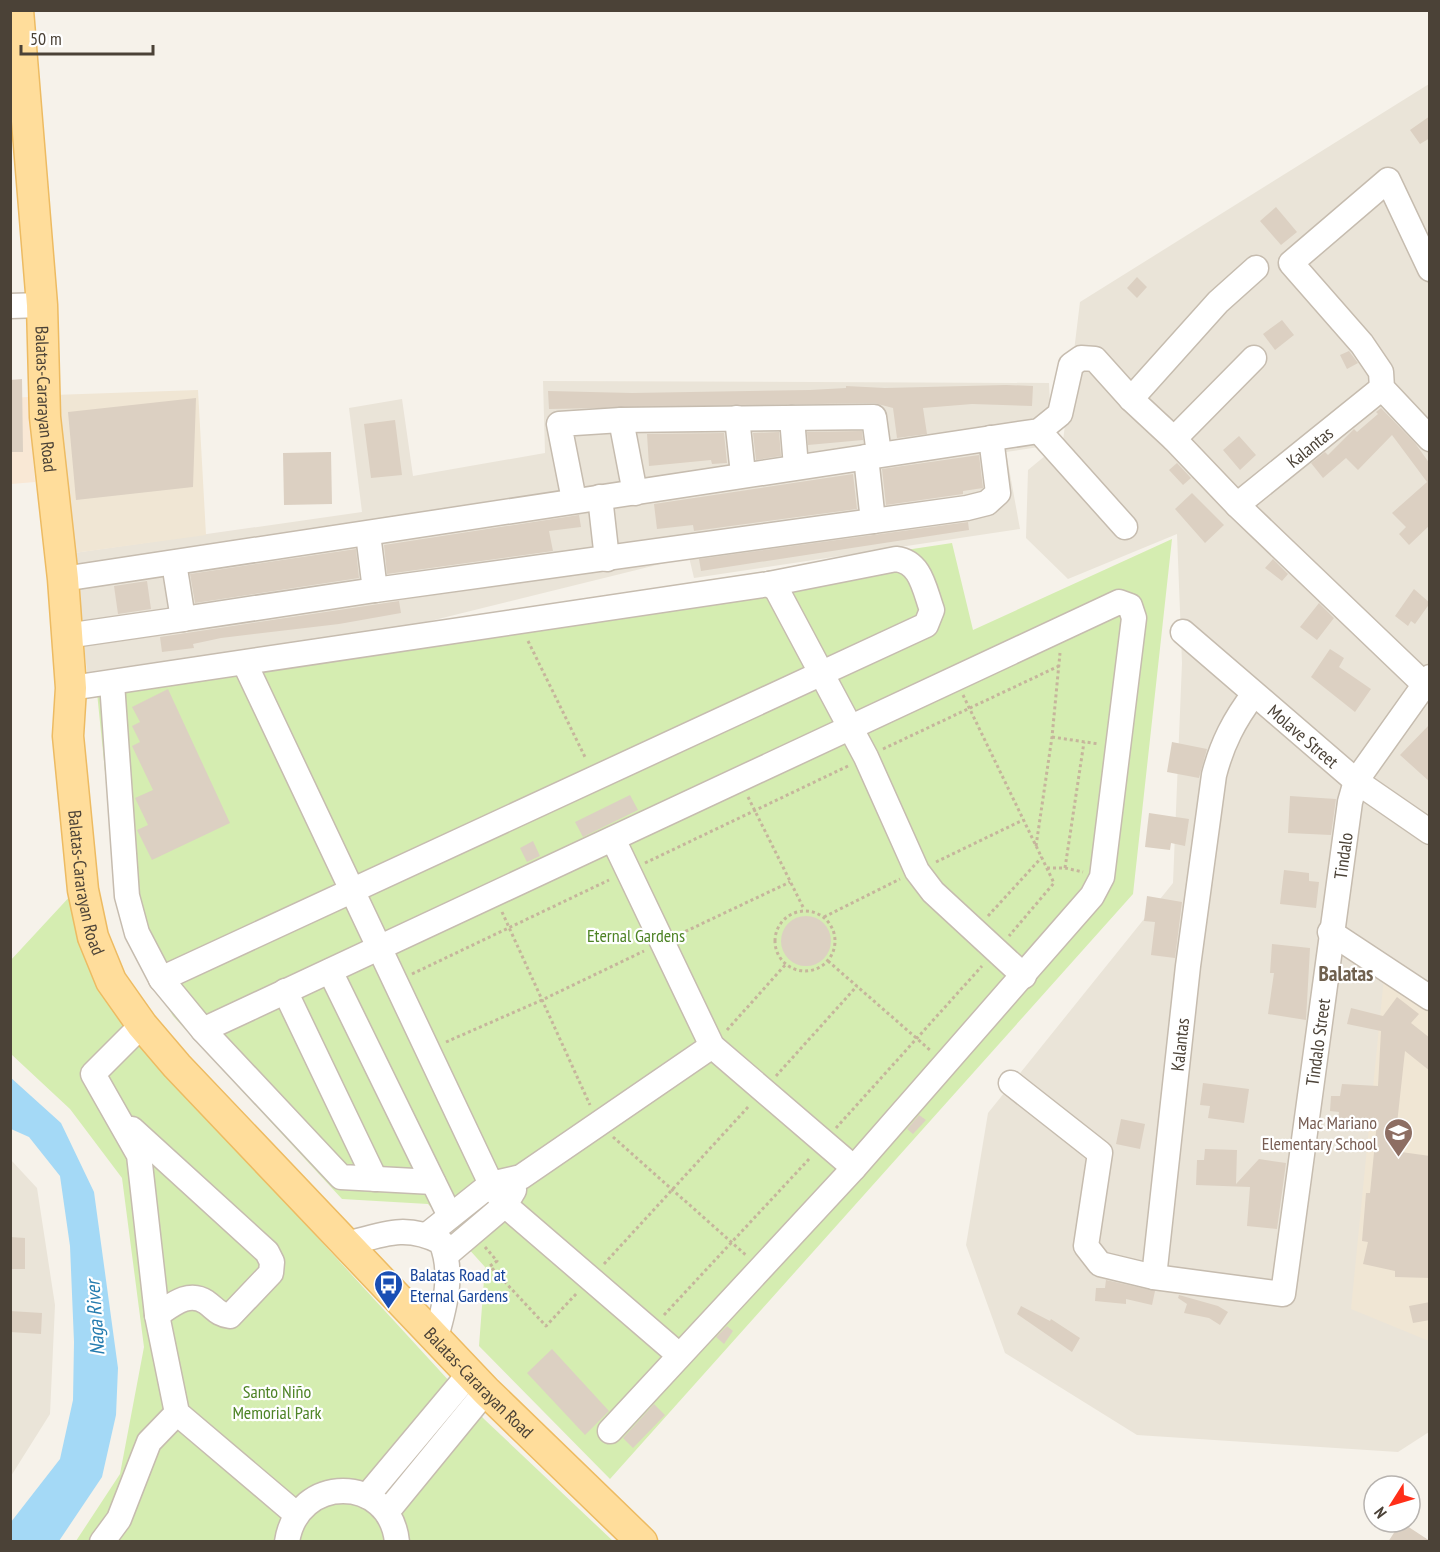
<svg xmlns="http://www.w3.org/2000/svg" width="1440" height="1552" font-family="'PT Sans Narrow',sans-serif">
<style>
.residential{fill:#eae4d8}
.commercial{fill:#f9e8d5}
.education{fill:#f0e6d4}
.green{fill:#d5edb1}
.water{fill:#a4d9f6}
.building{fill:#dcd0c2}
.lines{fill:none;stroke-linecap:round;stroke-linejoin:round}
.minor-casing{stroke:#c6bcaf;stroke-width:27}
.major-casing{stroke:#edbb62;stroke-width:33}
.path{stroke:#c6b59c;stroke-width:3;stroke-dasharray:3 3;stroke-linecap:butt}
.minor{stroke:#fff;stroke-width:24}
.major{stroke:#ffdd9b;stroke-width:30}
.labels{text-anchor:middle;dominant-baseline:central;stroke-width:4.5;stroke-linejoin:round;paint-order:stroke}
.street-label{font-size:18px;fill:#4b4237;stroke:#fff}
.park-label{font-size:18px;fill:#4d8325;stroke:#fff}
.education-label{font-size:18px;fill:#785e54;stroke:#fff;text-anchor:end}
.transit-label{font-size:18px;fill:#164399;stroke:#fff;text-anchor:start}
.water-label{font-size:20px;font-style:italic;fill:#257caf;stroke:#fff}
.quarter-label{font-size:21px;font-weight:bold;fill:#6f604e;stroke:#fff}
</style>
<rect width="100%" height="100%" fill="#f6f2ea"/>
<!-- residential -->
<path class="residential" d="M1429,84V1432L1398,1452L1137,1435L1005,1353L966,1245L988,1113L1173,883L1182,663L1177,534L1068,579L1026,538L1028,470L1063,441L1080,302Z
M543,381L1049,383L1052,445L1006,452L1020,529L694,578L689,557L414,625L87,672L74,553L362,512L349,408L402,399L413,476L545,453Z
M11,1160L37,1188L55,1305L50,1414L11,1476Z"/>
<!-- commercial -->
<path class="commercial" d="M28,397L35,482L11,484V398Z"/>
<!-- education -->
<path class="education" d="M198,390L206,535L74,553L53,395Z
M1384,977L1429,1008V1341L1351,1309Z"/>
<!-- green -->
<path class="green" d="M1172,539L1133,894L610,1479L479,1346L485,1267L428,1204L342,1199L173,1016L127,941L114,860L95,673L952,543L973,630Z
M73,893L83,938L230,1142L484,1419L613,1541H76L120,1474L144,1347L122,1178L70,1109L11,1054L10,961Z"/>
<!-- water -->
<path class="water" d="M10,1077L61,1123L94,1192L118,1368L116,1415L102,1477L59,1541H11V1522L60,1459L73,1400L74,1342L70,1246L60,1176L29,1137L11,1129Z"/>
<!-- building -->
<path class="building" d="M1430,116V138L1420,144L1410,130Z
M1276,207L1297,232L1281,245L1260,221Z
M1137,277L1147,287L1137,298L1127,288Z
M1282,320L1294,335L1275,350L1263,334Z
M1349,351L1358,363L1347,369L1340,355Z
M22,379L23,452H10V380Z
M1006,385L1033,386L1032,406L972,404L923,408L927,434L897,438L893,408L874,403L549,409L548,391L632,393L810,390L846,388V386L885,388Z
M196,398L193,487L76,500L68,412Z
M1381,408L1415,443L1430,464V525L1409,545L1399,534L1406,527L1392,513L1427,482L1392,435L1358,470L1346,458L1323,478L1311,463L1325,452L1328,455L1354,429L1357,432L1378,414L1376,412Z
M395,420L402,475L371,478L364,424Z
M862,431L863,440L808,445L807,432Z
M779,432L781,456L756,460L753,433Z
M724,433L727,463L712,464L711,460L649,466L647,434Z
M1239,436L1256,455L1240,470L1223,450Z
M331,452L332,504L284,505L283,453Z
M979,455L983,488L963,491V494L886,505L882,469Z
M1177,463L1191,478L1183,485L1169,470Z
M853,474L857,509L694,531L693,525L657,529L654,504Z
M1192,493L1224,525L1205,543L1175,509Z
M579,515L581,527L549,531L553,551L387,574L384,545Z
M968,522L969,530L701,571L699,559Z
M356,549L359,578L195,603L190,574Z
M1273,559L1288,574L1282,581L1265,568Z
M147,581L151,609L118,614L114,586Z
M1414,589L1430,603L1415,624L1411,621L1408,626L1395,616Z
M399,601L401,613L339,624L221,638L193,644L194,648L162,652L160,637Z
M1319,603L1334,618L1317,640L1300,627Z
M1330,649L1344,658L1339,667L1371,689L1355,712L1311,677Z
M168,689L230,823L152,860L137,830L148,825L135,798L153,790L132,746L140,742L132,726L140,722L132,707Z
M1430,724V782L1400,755Z
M1172,742L1207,749L1199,778L1167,772Z
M630,795L638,810L583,837L575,822Z
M1290,796L1336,799L1331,835L1288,833Z
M1149,813L1189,819L1185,846L1171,843L1170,850L1145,847Z
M533,841L540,856L527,862L520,848Z
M1284,870L1309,873V881L1319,882L1316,908L1280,904Z
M1147,896L1182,902L1175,958L1151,955L1155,922L1144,921Z
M781 941a25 25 0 1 1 50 0a25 25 0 1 1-50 0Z
M1272,944L1310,948L1306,1020L1268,1014L1274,973H1270Z
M1397,997L1419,1014L1411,1023L1430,1038V1071L1405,1051L1394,1151L1430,1156V1278L1395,1277V1271L1363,1264L1368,1242L1362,1241L1366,1193H1370L1377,1122L1338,1119L1339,1112L1330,1111L1331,1096H1340L1342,1084L1378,1086L1381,1031L1347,1024L1351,1008L1383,1016Z
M1203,1083L1249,1089L1244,1123L1208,1118L1210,1106L1200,1105Z
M919,1115L926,1120L913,1134L907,1129Z
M1121,1119L1145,1124L1140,1149L1116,1144Z
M1205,1149L1237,1150L1236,1184L1259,1159L1286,1163L1277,1229L1247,1226L1250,1187L1196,1185L1197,1160H1204Z
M10,1237L25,1238V1269H10Z
M1106,1280L1155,1291L1152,1305L1126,1299V1304L1095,1301L1096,1288H1105Z
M1179,1295L1218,1306L1228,1312L1220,1325L1209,1318L1184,1313L1187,1304L1178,1298Z
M1430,1302V1320L1413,1323L1409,1306Z
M1021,1306L1050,1321L1051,1319L1080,1338L1072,1352L1017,1314Z
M10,1311L42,1313L41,1334L10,1332Z
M727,1326L733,1331L724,1344L716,1337Z
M552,1349L609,1411L585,1435L527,1373Z
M654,1404L665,1415L633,1448L623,1438Z
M1401,1522L1430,1541V1542H1388Z"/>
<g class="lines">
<defs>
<g id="minor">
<path d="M1430,269L1388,180L1291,263L1362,344L1381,372L1382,388L1430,439"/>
<path d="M10,306L42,305"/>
<path d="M1131,399L1218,302L1256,268"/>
<path d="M737,418L743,474"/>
<path d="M792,418L796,467"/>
<path d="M621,420L635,493"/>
<path d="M1039,431L1125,527"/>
<path d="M1174,439L1254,358"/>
<path d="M866,457L873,521"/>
<path d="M600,497L607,559"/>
<path d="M574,500L559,424L621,420L874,417L879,454"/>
<path id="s1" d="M1237,505L1382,388"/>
<path d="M174,563L183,619L375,590L368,534"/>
<path d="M63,579L1039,431L1060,414L1071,365L1081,358L1095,359L1131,399L1174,439L1237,505L1424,684"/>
<path d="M375,590L967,508L987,503L998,493L991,438"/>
<path id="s2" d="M1183,632L1356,781L1430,832"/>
<path d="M66,636L183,619"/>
<path d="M245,664L491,1184L505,1205L679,1355"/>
<path d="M112,683L127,896L137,933L161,979L203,1030L341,1177L433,1182"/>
<path d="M71,688L769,584L777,590L866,757L917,871L933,892L1024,976"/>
<path d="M613,839L712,1046L854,1168"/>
<path d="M1330,932L1430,998"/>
<path d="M330,971L450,1216"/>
<path d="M161,979L926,625L932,610C924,588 921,562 896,559L769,584"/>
<path d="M285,991L375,1179"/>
<path d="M142,1025L93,1074L139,1155L157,1315L177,1413L296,1514"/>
<path d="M203,1030L1119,602L1130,606L1134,618L1102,877L1092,896L854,1168L610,1431"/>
<path id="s3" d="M1011,1083L1100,1153L1086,1246L1100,1264L1154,1277L1283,1294L1350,802L1356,781L1430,677"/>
<path d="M132,1129L267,1252L272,1262L271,1273L230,1316C217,1314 216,1309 206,1302C188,1290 171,1306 157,1315"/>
<path d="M427,1235L491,1184L521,1177L712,1046"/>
<path d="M347,1244C384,1234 406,1224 441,1242C454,1272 445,1306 436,1337"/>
<path d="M446,1255L505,1205L514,1190"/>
<path id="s4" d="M1154,1277L1188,966L1214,775C1222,744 1234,720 1254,694"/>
<path d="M367,1496L470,1373"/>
<path d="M387,1512L486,1391"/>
<path d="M102,1542L119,1519L149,1442L177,1413"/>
<path d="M287,1542C297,1474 390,1474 397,1542"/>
</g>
<g id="major">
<path id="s5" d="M18,10L42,305L45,417L63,579L71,688L68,736L83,890L93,937L111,981L142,1025L177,1066L486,1391L642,1542"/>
</g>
</defs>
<!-- minor casing -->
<use href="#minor" class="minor-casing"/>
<!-- major casing -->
<use href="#major" class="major-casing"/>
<!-- path -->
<path class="path" d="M528,641L586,759
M963,695L1054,883L1009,936
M1052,737L1099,744
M883,749L1061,665
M748,797L804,909
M1036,846L1052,737L1060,653
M936,862L1023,820
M645,863L848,766
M1047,868H1065L1083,872
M1065,868L1084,742
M775 941a30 30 0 1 1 60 0a30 30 0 1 1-60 0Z
M502,912L590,1105
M988,916L1042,857
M824,917L900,879
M680,934L790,882
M828,961L930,1050
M412,974L609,880
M727,1030L786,964
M446,1042L542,1000L644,951
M776,1076L857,986
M836,1128L982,966
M613,1137L747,1256
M485,1247L497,1261L490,1266L546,1326L577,1293
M604,1264L749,1106
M664,1315L810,1158"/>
<!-- minor -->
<use href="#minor" class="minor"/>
<!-- major -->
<use href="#major" class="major"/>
</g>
<!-- icons -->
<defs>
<symbol id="school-pin" viewBox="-11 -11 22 30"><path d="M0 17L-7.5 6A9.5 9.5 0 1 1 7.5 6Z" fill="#8d6e63" stroke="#fff"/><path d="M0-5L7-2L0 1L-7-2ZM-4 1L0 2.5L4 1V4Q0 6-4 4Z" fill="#fff"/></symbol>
<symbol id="bus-pin" viewBox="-11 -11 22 30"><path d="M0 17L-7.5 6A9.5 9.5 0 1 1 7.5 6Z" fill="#1a4fb4" stroke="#fff"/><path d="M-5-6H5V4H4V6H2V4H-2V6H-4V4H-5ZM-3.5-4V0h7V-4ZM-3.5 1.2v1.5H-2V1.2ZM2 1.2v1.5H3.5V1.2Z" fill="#fff"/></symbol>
</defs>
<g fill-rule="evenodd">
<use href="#school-pin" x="1382" y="1116" width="33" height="45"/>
<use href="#bus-pin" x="372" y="1268" width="33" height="45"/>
</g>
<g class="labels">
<!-- street labels -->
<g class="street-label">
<text stroke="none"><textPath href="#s5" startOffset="390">Balatas-Cararayan Road</textPath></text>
<text stroke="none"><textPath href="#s1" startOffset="93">Kalantas</textPath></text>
<text stroke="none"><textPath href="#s2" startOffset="159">Molave Street</textPath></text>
<text stroke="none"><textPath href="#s3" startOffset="858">Tindalo</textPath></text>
<text stroke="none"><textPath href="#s5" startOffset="876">Balatas-Cararayan Road</textPath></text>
<text stroke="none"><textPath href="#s3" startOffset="670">Tindalo Street</textPath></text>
<text stroke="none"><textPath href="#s4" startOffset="234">Kalantas</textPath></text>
<text stroke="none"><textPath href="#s5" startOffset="1524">Balatas-Cararayan Road</textPath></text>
</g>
<!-- park labels -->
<g class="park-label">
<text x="636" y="935">Eternal Gardens</text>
<text x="277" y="1391">Santo Niño<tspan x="277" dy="21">Memorial Park</tspan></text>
</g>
<!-- education labels -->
<g class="education-label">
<text x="1377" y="1122">Mac Mariano<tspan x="1377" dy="21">Elementary School</tspan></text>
</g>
<!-- transit labels -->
<g class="transit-label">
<text x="410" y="1274">Balatas Road at<tspan x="410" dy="21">Eternal Gardens</tspan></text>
</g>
<!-- water labels -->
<g class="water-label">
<text transform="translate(95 1318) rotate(-94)">Naga River</text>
</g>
<!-- quarter labels -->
<g class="quarter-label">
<text x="1346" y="973">Balatas</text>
</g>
</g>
<!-- border -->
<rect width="1440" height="1552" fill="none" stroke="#4b4237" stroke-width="24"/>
<!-- north arrow -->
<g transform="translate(1392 1504) rotate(233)"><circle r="28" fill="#ffffff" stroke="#b7b3af" stroke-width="1.5"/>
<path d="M0-4.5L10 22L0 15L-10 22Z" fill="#ff2f19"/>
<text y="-9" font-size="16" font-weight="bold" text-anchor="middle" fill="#4b4237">N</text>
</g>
<!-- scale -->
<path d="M21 45v9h132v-9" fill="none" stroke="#4b4237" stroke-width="3"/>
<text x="30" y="45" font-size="18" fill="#4b4237" stroke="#ffffff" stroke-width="4.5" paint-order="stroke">50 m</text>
</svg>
